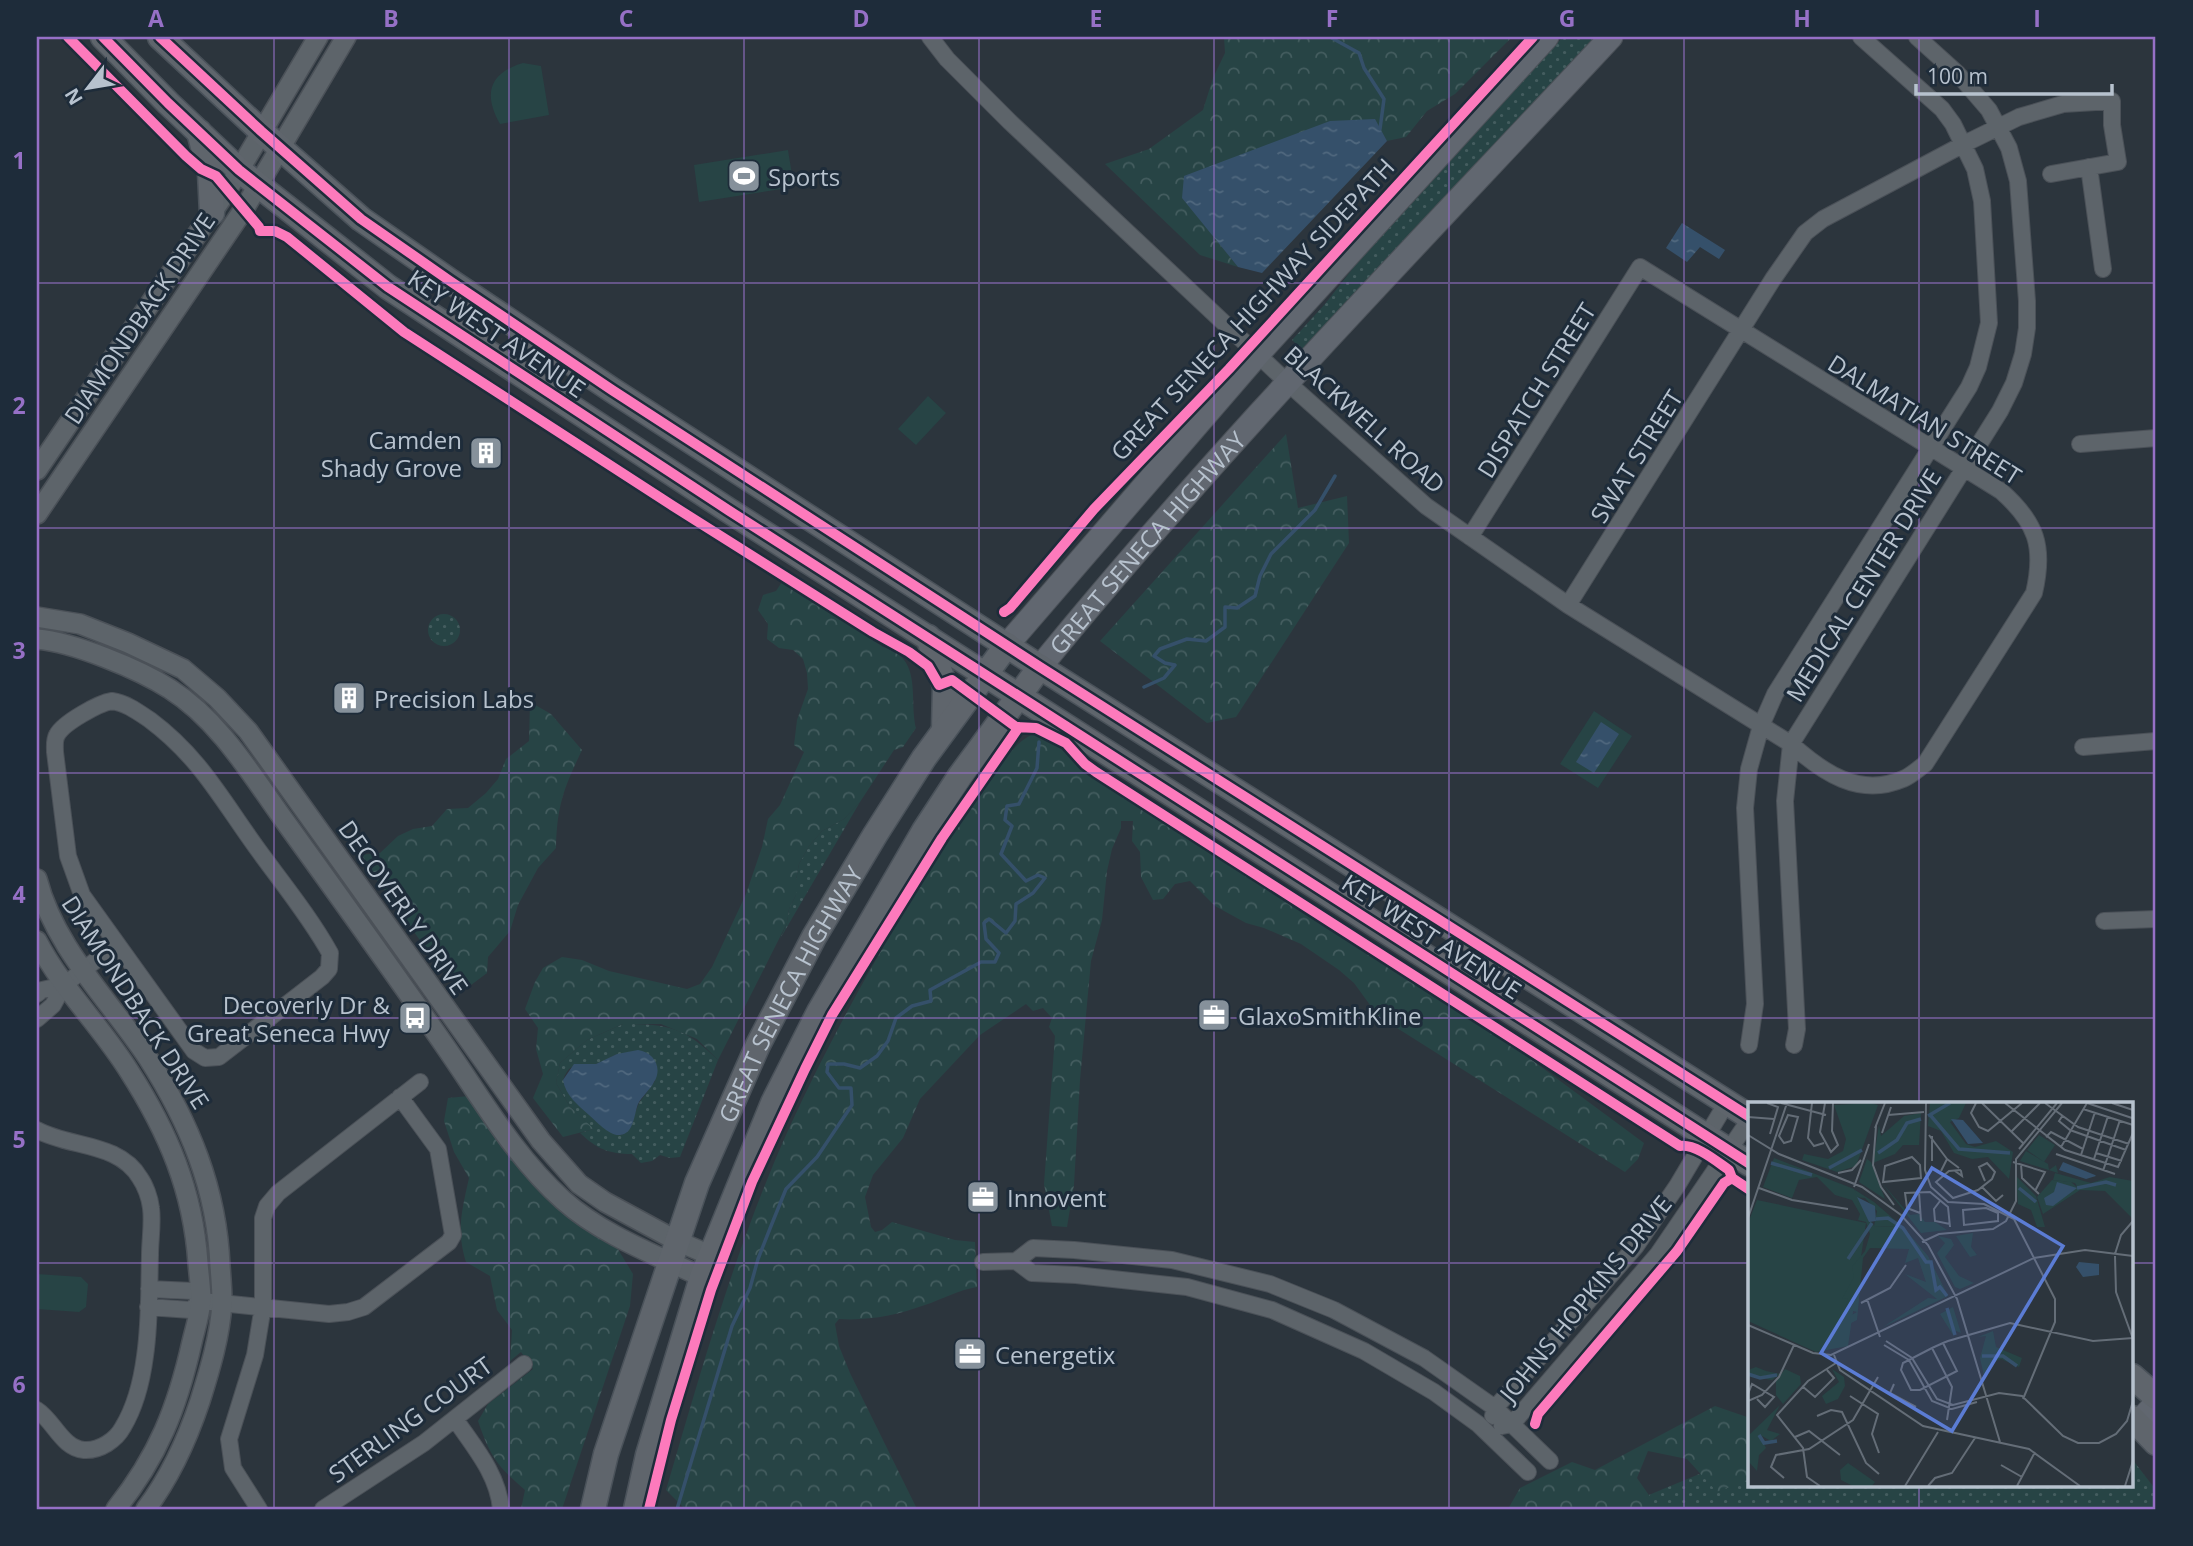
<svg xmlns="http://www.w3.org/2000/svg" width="2193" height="1546" font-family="'Open Sans',sans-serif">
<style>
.grass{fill:url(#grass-dots);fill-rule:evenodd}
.forest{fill:url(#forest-crowns)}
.park{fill:#274445}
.water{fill:url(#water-ripples)}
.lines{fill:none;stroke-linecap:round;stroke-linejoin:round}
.stream{stroke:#35506a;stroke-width:3.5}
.minor-casing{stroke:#4b5158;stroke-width:18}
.tertiary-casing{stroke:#4b5158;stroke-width:22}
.secondary-casing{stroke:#4b5158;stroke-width:25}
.primary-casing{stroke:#4a525a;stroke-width:27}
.minor{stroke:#5d646a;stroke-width:16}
.tertiary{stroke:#5d646a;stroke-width:19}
.secondary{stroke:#616770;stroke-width:23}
.primary{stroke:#5f656c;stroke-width:24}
.cycleway-casing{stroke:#1e2c3a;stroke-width:15}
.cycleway{stroke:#fd7abc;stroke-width:10}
.grid{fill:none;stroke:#9670c6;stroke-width:2;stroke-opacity:0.55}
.labels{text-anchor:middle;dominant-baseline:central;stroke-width:6;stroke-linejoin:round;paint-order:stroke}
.poi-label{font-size:24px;fill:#b7c2ce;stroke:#1e2c3a;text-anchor:start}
.street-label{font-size:24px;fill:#b7c2ce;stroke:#1e2c3a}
.inset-river{fill:none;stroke:#35506a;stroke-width:3.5}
.inset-road{fill:none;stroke:#646d77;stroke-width:2}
.view{fill:#5b7cd4;fill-opacity:0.15;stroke:#5b7cd4;stroke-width:3.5}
.inset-edge{fill:none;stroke:#b7c2ce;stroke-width:3.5}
.neatline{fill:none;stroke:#9670c6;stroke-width:2.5}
.grid-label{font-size:23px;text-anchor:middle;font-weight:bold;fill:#9670c6}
</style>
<defs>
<pattern id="grass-dots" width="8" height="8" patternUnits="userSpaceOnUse" patternTransform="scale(1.75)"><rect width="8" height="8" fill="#274445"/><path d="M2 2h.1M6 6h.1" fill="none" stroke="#445d5f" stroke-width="1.8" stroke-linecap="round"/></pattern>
<pattern id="forest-crowns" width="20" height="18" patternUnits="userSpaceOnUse" patternTransform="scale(1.75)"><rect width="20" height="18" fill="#274445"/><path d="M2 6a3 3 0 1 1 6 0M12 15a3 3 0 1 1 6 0" fill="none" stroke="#445d5f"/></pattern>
<pattern id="water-ripples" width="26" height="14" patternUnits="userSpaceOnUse" patternTransform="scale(1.75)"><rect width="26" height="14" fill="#35506a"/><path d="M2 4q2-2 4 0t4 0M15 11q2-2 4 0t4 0" fill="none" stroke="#50687e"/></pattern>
</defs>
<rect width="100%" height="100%" fill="#2c353d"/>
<!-- grass -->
<path class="grass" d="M1563,37H1598L1307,354L1292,340L1325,304L1372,244Z
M428 630a16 16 0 1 1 32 0a16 16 0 1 1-32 0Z
M860,802L780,939L787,923L789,909L796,895V880L799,864L809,846L822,831L844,819Z
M623,1024C669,1024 684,1027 718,1060L680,1157L670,1158L660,1155L652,1161L641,1163L632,1154C609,1154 597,1149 580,1133L593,1129L570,1107L556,1083L560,1063L587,1040ZM617,1054L655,1081L639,1103L628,1131L621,1135C595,1129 579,1100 563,1080C571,1058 579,1069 596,1064C603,1062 610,1057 617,1054Z
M1750,1453V1485H2132V1459L2156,1490V1509H1615Z"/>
<!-- forest -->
<path class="forest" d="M1224,37H1512L1455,94L1427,111L1406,137L1387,141L1374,119L1183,198L1238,267L1200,255L1105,164L1149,149L1203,110L1213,78L1225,53Z
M1286,434L1298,508L1347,496L1349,543L1236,717L1207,723L1100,641Z
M784,579L883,647C923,658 909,697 916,728L903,747L894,750L860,802L844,819L822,831L809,846L799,864L796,880V895L789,909L787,923L718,1060L697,1039L661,1024H623L587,1040L560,1063L556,1083L570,1107L594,1129L563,1137L533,1098L543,1074L536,1049L538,1028L525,1009L535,982L543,968L562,957L582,960L609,971L687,989L700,984L712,967L746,894L762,847L768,819L780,805L804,752L794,745L797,720L808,689L807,673L803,659L793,650L779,648L767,639L768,624L758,610L763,595L776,591Z
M530,702L551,714L582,750C564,788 557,805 556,848L538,868L518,905L510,931L488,957L487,973L471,985L454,982L442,971L359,855L380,853L398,836L413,829L432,826L447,809L468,808L486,793L498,779L506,759L529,741Z
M1034,734C1058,734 1069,757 1085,771L1491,1030L1644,1143L1638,1159L1625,1172L1378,1016L1354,983L1339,970L1301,944L1264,928L1246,923L1215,906L1190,881L1175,884L1163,899L1153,900L1141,877L1140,852L1132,841L1133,821H1121V828L1112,849L1107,871L1102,920L1091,961L1080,1080L1074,1185L1067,1227L1052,1226L1044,1184L1055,1036L1049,1027L1052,1018L1043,1008L1033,1011L1026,1004L980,1035L920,1099L903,1138L873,1175L865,1197L871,1227L875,1232L882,1230L892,1222L955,1240L975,1242L977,1287C958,1290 943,1299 925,1305C897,1315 869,1321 839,1319L835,1324L839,1346L850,1373L917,1509H685L666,1490C702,1367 737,1243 790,1126C838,1022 895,922 958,827C973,804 1010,741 1034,734Z
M469,1096L537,1189L558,1208L616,1246L633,1274L630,1306L562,1509H521L525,1490C497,1466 490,1456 478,1421L488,1404L533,1369L521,1352L510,1361L512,1330L497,1310L490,1276L466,1262C456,1230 462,1210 469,1178L454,1152L444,1121L448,1098Z
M1715,1406L1750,1418V1479L1717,1492L1687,1459L1648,1451L1637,1478L1653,1501L1652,1509H1508L1520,1488L1572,1462L1595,1470Z"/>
<!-- park -->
<path class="park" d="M523,63L541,66L549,115L500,124C483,94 489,73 523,63Z
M788,150L794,187L699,202L694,165Z
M928,396L946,413L916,445L898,429Z
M1594,711L1632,736L1598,788L1560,764Z
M37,1274L81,1277L88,1284L86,1307L79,1312L37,1309Z"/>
<!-- water -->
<path class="water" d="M1375,119L1387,141L1262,273L1238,267L1182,198L1184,176L1330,121Z
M1682,223L1725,250L1719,259L1700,247L1687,262L1666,248Z
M1601,722L1619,734L1594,773L1576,762Z
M638,1050C654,1052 663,1068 654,1082C650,1090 642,1096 638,1104C634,1114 634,1134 620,1135C609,1136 596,1121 589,1115C577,1104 566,1096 563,1080L574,1064H596L617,1054Z"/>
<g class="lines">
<!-- stream -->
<path class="stream" d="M1330,37L1359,53L1364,68L1384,99L1380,129
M1144,687L1164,678L1175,665L1165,663L1154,656L1160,649L1187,639L1206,641L1225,627V607L1237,608L1255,596L1260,576L1271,554L1315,510L1335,476
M677,1509L732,1326L750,1288L758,1259L771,1226L786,1189L817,1157L852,1105L851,1088H839L827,1072L828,1064H844L860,1068L877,1056L888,1041L896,1018L912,1006L931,1001L930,990L981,962H995L999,953L986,939L984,923L989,919L1006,933L1015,921L1016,904L1033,893L1045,878L1038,875L1026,881L1001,854L1012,826L1005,820L1007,806L1019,804L1037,768L1039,742"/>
<defs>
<path id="minor" d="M930,37L947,59L1010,122L1288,383L1426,506L1568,605L1791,744C1822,772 1859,798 1903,779C1911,776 1918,769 1925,764L2034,593C2045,546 2036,522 2001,491L1640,267L1470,537
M2089,167L2103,269
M2080,444L2156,438
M1568,605L1773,279L1805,233L1823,219L1964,144L2019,117L2063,104L2112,101V125L2118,162L2051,174
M112,701C126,703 138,712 150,720C201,758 223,802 259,851C283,884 310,917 330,953L329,969L322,977L219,1057L205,1058L194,1051L82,895L68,856L55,752C55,747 54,740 57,735C63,723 99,703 112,701Z
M2083,747L2156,741
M2104,921L2156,919
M37,994L42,990L64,985
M37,1019L53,1005L64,985L117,944
M1749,1045L1755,1004L1745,808L1749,769L1761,726L1775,694L1969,387L1978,367L1989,323L1982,201L1975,169L1953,124L1942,109L1861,37
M1794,1045L1797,1029L1785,801L1791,744L2000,411L2014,383L2023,354L2027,328V301L2018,181L2009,148L1989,110L1958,74L1917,37
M37,1130C70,1148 119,1142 140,1178C145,1185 150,1198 151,1208C153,1223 150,1240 150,1255C149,1289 150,1323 145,1356C142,1379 135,1407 123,1427C116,1440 100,1451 84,1450C62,1448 54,1421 37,1410
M1016,1261L1032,1273L1076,1275L1187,1287L1272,1310L1364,1351L1434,1392L1478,1424L1528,1472
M983,1262L1016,1261L1033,1248L1074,1250L1172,1260L1270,1284L1334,1310L1424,1358L1495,1408L1550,1461
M149,1289L193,1291L201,1301
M201,1301L329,1314L348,1312L364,1307L449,1242L453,1235L438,1149L400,1097
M148,1307L191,1310L201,1301
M1493,1416L1495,1408L1511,1390L1636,1246L1677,1186L1727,1102
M455,1419C474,1447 498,1474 501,1509
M1502,1426L1512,1424L1658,1254L1750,1119
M259,1509L233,1468L229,1439L255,1355L263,1306V1218L267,1206L278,1193L420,1082
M323,1509L424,1443L524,1364"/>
<path id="tertiary" d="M37,470L228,189L318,37
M37,514L244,209L346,37
M37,617L80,624L128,643L183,669L217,698L248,731L541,1141L579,1184L605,1202L677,1241L712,1256
M37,639C73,642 139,669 170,689C219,720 251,774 284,820C339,896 394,972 447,1049C483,1101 516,1158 563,1200C602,1235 656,1255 702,1277
M37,879C55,949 109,999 148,1058C189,1122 217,1189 220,1266C221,1278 222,1291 222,1303C220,1336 210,1369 200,1401C187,1440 171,1476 146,1509
M37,941C62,989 101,1026 129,1071C168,1132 193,1190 198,1263C199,1275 201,1289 201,1300C200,1314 195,1329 192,1342C177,1409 158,1456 116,1509"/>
<g id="secondary">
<path d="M1007,645L1259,353L1547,37"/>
<path id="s1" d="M1040,667C1219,447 1418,244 1611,37"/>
<path d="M2138,1423L2156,1403"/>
</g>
<g id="primary">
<path d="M103,37L168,103L239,170L388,287L728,510L1750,1164"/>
<path d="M160,37L261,131L361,219L450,281L612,390L1040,667L1750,1117"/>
<path d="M199,132L210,173L212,213"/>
<path d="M928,637L945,686L944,730"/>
<path d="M2132,1376L2156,1397"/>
<path d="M2132,1418L2156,1443"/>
<path id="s2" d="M593,1509L606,1454L697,1183L758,1045L814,937L875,835L924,758L1007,645"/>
<path d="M636,1509L648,1455L702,1277L773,1103L819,1012L924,831L960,776L1040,667"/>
</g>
</defs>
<!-- minor casing -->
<use href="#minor" class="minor-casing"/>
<!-- tertiary casing -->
<use href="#tertiary" class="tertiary-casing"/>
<!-- secondary casing -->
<use href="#secondary" class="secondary-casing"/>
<!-- primary casing -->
<use href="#primary" class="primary-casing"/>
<!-- minor -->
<use href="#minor" class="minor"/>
<!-- tertiary -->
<use href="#tertiary" class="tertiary"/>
<!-- secondary -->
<use href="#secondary" class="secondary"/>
<!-- primary -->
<use href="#primary" class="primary"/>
<defs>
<path id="cycleway" d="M68,37L186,156L201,169L216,176L259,227L260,231H275L287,237L404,332L673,506L873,632L909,652L928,666L939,685L952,680L1016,727L1036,728L1066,743L1085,764L1096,772L1680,1146C1696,1144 1716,1161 1729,1170L1732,1178L1750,1190
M103,37L168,103L239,170L388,287L728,510L1750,1164
M160,37L261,131L361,219L450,281L612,390L1040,667L1750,1117
M1004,612L1010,608L1094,509L1229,369L1533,37
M1535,1424L1538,1414L1677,1251L1724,1183L1732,1178
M649,1509L671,1420L711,1290L752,1182L805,1069L832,1015L942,838L1019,727"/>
</defs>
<!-- cycleway casing -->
<use href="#cycleway" class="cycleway-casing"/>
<!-- cycleway -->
<use href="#cycleway" class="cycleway"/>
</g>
<!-- grid -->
<path class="grid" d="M274,37V1509M509,37V1509M744,37V1509M979,37V1509M1214,37V1509M1449,37V1509M1684,37V1509M1919,37V1103M37,283H2156M37,528H2156M37,773H2156M37,1018H2156M37,1263H1750M2132,1263H2156M1919,1485V1509"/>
<!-- icons -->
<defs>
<symbol id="stadium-square" viewBox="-11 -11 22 22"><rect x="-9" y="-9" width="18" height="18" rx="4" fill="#86919b" stroke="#1e2c3a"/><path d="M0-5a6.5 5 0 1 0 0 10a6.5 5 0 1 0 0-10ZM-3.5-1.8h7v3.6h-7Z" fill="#fff"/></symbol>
<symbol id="building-square" viewBox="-11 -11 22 22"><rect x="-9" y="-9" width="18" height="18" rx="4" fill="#86919b" stroke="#1e2c3a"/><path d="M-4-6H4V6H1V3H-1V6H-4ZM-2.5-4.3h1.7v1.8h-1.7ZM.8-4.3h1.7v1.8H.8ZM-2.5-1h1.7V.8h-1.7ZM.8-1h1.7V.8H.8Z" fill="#fff"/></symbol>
<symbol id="office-square" viewBox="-11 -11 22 22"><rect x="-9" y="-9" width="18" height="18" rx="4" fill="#86919b" stroke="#1e2c3a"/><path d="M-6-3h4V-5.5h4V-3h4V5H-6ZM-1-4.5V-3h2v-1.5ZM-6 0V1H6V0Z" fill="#fff"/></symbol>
<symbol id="bus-square" viewBox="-11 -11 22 22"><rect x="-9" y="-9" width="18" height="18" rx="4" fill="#86919b" stroke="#1e2c3a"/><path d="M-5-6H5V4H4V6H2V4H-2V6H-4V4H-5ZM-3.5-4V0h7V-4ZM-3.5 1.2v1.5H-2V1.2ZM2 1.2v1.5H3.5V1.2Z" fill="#fff"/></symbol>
</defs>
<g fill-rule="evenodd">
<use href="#stadium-square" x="725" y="157" width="38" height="38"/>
<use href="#building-square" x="467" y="434" width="38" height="38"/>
<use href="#building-square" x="330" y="679" width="38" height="38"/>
<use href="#office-square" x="1195" y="996" width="38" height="38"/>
<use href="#bus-square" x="396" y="999" width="38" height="38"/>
<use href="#office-square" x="964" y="1178" width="38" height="38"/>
<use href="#office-square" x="951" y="1335" width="38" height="38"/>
</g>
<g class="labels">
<!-- poi labels -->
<g class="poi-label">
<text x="768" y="176">Sports</text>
<text x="462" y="439" text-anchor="end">Camden<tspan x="462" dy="28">Shady Grove</tspan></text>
<text x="374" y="698">Precision Labs</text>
<text x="390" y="1004" text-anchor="end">Decoverly Dr &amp;<tspan x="390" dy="28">Great Seneca Hwy</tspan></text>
<text x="1238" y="1015">GlaxoSmithKline</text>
<text x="1007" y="1197">Innovent</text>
<text x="995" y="1354">Cenergetix</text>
</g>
<!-- street labels -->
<g class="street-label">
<text transform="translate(1252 309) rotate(-47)">GREAT SENECA HIGHWAY SIDEPATH</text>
<text transform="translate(139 318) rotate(-56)">DIAMONDBACK DRIVE</text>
<text transform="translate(497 333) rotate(34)">KEY WEST AVENUE</text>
<text transform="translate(1536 390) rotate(-58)">DISPATCH STREET</text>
<text transform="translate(1365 419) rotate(42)">BLACKWELL ROAD</text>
<text transform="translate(1925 419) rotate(32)">DALMATIAN STREET</text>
<text transform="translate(1636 456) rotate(-58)">SWAT STREET</text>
<text stroke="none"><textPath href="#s1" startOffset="164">GREAT SENECA HIGHWAY</textPath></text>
<text transform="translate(1863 585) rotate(-58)">MEDICAL CENTER DRIVE</text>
<text transform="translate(404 907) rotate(55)">DECOVERLY DRIVE</text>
<text transform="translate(1432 936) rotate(33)">KEY WEST AVENUE</text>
<text stroke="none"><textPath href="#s2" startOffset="553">GREAT SENECA HIGHWAY</textPath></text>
<text transform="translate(136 1002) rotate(57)">DIAMONDBACK DRIVE</text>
<text transform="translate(1585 1298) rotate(-51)">JOHNS HOPKINS DRIVE</text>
<text transform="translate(410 1419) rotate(-36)">STERLING COURT</text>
</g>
</g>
<!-- overview -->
<g transform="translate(1748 1102)">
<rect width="385" height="385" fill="#2c353d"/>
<path d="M278,49L300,62L301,68L308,63L310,71L272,59ZM107,88L126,100L155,125L126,124L129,109L117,96L106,95ZM9,98L118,121L100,244L68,250L0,219V121Z" fill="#274445"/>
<path d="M182,1H218L211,16L202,20L218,42L227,45L248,39L265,50L261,77L240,55L224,57L206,51L193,29L180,24ZM173,11L171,43H155L147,52L125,61L131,23L133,34L156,14ZM26,56L106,87L126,124L155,125L180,154L200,194L135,225L180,196L189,197L157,172L178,180L170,156L157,161L161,147L122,146L115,156L109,218L103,221L102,214L109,210L97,207L100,196L94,197L106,175L104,165L117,149L122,132L118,120L110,118L112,112L104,98L87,93L69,75L51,78L44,96L15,85ZM119,57L123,60L137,97L111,80ZM307,71L343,81L362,75L385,79V117L357,89L331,88L327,81L305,78ZM268,74L288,94L297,125H289L283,108L270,102ZM134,81L162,113L171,112L177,120H187L199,128L173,131ZM225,131L223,145L229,153L222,155L208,134ZM190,134L203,137L206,143L197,155L211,174L226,181L212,187L207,185L189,151L197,141ZM205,205L213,231L206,228L205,233L192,212ZM245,229L248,245L274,256L271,265L253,257L245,260L236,274L232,256L238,234L230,235ZM8,265L18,269L32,272L24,278L0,274V268ZM37,267L52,274L53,282L35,302L28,293V279ZM84,267L96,275L97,284L90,297L78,302L74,294L91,280ZM32,303L19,328L32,332L23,339L12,333L18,346L11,353L9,369L0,359V334ZM100,361L127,380L124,384H105L93,378L92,368Z" fill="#274445"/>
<path d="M123,1L130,3L108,64L89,70L54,58L56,52L80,57L95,49L98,37L86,3ZM291,33L307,43L296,60L279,48ZM304,78L323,80L332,88L295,112L289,95Z" fill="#274445"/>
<path d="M203,17L215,18L235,41L220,42ZM315,60L347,73L348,74L338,77L311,68ZM309,80L329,86L305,104L298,103L296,96L306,90ZM109,95L127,104L128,119L121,120ZM331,160L351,162V173L335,175L328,165Z" fill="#35506a"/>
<path class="inset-river" d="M180,14L202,1M183,14L211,47L262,51M130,51L149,38L159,21L173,17M23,61L64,73M81,66L114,48M271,86L288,100M329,86L358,80L368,83M128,117L140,116L155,126L178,160H183L188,188L192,185L199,194M100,157L124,121M199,206L207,233M234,254H255L269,264M0,272L12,276L29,273M11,333L16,341L29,339"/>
<path class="inset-road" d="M19,1L30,5L22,32M33,1L78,13M64,1L60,36L66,44L76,41M77,1L72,30L83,50L90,43L84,29L85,1M178,1L177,68L183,85L200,100L236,102L266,117L307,197V220L275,297M228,1L223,11L231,25L240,29L274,1M234,1L276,42M257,1L317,48L370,65L385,31M297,1L330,25L381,42M339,1L384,16M364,1L385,8M335,7L385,23M40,13L50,15L43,39L36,41L31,34ZM140,13L176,10M315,13L311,19L322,28L378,48M0,15L26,17M128,24L125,63L133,85L146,103M127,26L137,1M264,29L292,1M134,31L143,5M0,33L31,52L114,85L153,113L180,143L209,197L252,340M181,33L199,57M184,34V59M298,35L303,30L335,47M313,45L339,1M271,47L309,1M348,51L374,59M308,52L367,72M333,53L347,10M164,55L172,63L173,76L135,80L137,64ZM346,57L360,14M265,60L297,70L287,89M273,62L274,76L291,92M193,69L199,57L211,66M207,69L214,74L213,69L212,68L201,69L188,80L205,96L230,88L244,77L247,70L239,61L231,65L237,79M355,69L372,18M90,71L104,68L113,58M106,85L121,42M234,85L248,99L255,93M11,86L44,98L100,107M171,90L173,119M192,99L186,107L187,119L202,122M238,106L250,111V119L216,123L215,108ZM172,111L159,106L157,91L182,90L200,105L202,125M0,116L39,1M174,140L191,132L245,127L258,119L268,99V57L314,1M367,152L373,133L385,119M367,154L368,190L385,237M119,197L132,235M113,201L142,186L158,163M0,223L65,251L83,253L286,156L337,148L385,154M138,239L164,256L189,297L205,303L251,291L274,294L315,334L330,341H351L368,332L379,319L385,299M195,241L209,269L172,288H163L153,268L155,261L184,246L195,241L200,239L262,221L345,239L385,236M136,243L161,258M184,246L204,285L199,318M86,253L92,268L175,324L281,347L332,384M161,258L184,299L204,307L229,300M146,282L142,291L168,305M54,284L67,295L86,276L79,268M0,292L4,282L26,295L17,305L9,297M102,294L130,312L124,332L131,351M0,299L14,293L31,275L46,243M69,314L83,308L94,310L118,361L131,372M47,335L61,329L92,353M253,363L274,375M36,376L23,365L28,353L61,347L105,318L130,275M72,384L59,375L55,346L29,313L60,279L88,261M157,384L190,330M180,384L187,376L204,371L227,336M269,384L287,350M377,384L385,359"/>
<path class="view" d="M184,66L315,144L204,329L73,251Z"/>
<rect width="385" height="385" class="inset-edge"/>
</g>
<!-- border -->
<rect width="2193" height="1546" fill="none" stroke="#1e2c3a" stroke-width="77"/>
<!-- north arrow -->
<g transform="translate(88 88) rotate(239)" stroke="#1e2c3a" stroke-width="5" paint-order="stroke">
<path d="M0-5L12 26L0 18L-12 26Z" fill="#b7c2ce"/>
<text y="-10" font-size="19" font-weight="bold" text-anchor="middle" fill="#b7c2ce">N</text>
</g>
<!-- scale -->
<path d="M1916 84v10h196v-10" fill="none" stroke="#b7c2ce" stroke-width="3.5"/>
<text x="1927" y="84" font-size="21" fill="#b7c2ce" stroke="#1e2c3a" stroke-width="5" paint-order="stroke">100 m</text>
<rect x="38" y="38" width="2116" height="1470" class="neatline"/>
<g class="grid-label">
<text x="156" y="27">A</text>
<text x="391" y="27">B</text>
<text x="626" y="27">C</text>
<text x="861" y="27">D</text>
<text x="1096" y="27">E</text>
<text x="1332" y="27">F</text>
<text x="1567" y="27">G</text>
<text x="1802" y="27">H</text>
<text x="2037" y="27">I</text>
<text x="19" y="169">1</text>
<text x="19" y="414">2</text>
<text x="19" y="659">3</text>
<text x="19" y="903">4</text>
<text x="19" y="1148">5</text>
<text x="19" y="1393">6</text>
</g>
</svg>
